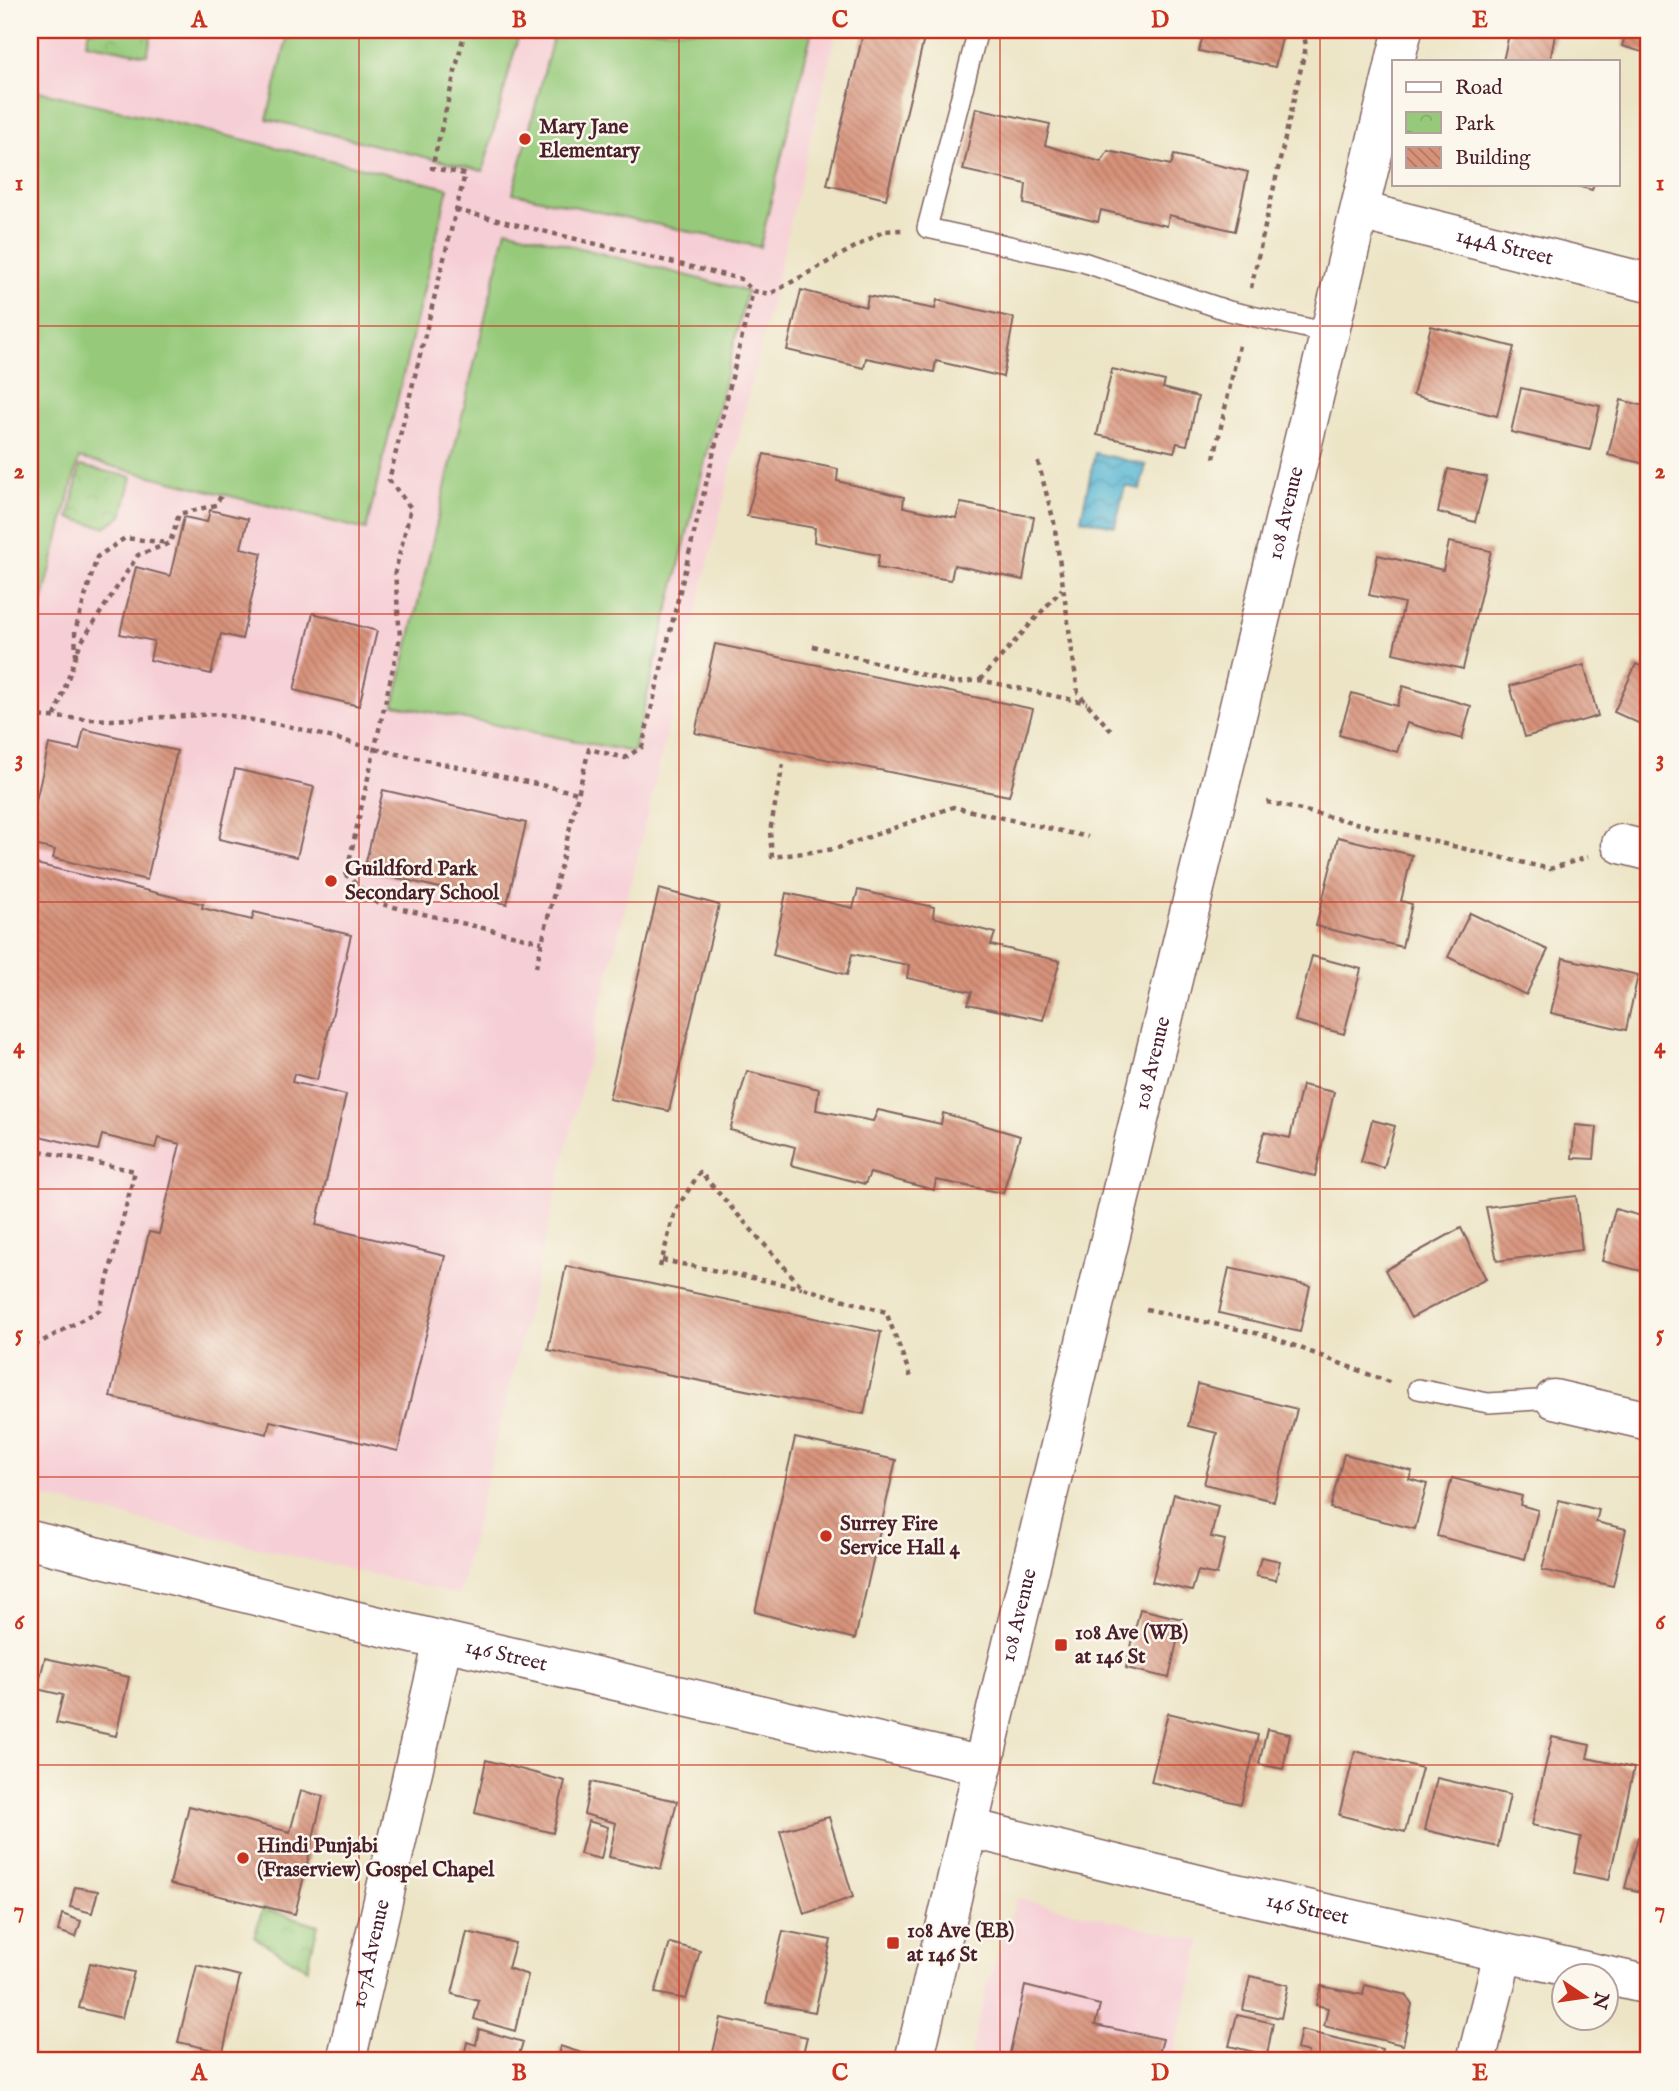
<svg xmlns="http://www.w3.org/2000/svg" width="1679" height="2091" font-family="'IM FELL English',serif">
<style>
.built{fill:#f6cfd6}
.park{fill:url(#park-crowns);stroke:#707452;stroke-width:2}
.pitch{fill:#96ca7a;stroke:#707452;stroke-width:2}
.water{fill:url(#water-waves);stroke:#506a7f;stroke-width:2}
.building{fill:url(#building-back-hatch)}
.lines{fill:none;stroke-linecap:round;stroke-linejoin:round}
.service-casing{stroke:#836461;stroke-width:22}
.minor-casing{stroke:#836461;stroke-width:41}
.secondary-casing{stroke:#836461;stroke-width:41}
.path{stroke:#836461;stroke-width:4.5;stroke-dasharray:5 5;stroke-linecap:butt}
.service{stroke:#fff;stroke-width:19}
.minor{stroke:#fff;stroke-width:38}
.secondary{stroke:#fff;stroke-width:38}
.grid{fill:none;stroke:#c8321e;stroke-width:2;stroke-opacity:0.55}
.poi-dot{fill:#c8321e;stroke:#fbf7ec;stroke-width:2.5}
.labels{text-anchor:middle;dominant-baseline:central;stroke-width:5;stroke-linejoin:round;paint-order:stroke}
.poi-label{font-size:21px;font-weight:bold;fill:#4a1f2b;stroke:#fbf7ec;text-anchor:start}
.street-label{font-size:21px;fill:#4a1f2b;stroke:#fbf7ec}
.neatline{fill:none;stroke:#c8321e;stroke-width:2.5}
.grid-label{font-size:23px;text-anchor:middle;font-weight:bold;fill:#c8321e}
</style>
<defs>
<pattern id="park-crowns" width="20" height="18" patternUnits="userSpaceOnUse" patternTransform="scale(1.75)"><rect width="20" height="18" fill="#96ca7a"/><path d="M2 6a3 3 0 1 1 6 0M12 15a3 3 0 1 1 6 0" fill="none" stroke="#83ad6a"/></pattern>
<pattern id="water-waves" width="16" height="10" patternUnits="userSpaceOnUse" patternTransform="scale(1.75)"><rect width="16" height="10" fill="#55b6d3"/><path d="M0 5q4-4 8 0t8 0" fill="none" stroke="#4893ab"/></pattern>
<pattern id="building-back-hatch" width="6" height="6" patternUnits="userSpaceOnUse" patternTransform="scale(1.75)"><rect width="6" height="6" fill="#d7927a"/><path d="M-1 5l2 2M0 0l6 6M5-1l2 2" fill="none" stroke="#b07764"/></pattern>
</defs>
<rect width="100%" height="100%" fill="#fbf7ec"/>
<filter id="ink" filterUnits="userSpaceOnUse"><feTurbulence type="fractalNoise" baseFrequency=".0143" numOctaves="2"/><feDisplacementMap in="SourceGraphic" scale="14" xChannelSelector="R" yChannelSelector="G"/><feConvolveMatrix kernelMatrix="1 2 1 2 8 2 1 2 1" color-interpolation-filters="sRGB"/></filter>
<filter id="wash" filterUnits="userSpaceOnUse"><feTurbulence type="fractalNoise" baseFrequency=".00686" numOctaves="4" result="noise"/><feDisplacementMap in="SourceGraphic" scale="28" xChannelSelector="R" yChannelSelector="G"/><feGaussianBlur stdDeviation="1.57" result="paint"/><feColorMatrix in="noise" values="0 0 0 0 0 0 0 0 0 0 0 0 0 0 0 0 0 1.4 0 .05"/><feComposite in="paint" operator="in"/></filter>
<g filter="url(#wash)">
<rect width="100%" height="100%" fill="#ece4c5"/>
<!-- built -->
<path class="built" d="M30,30H837L459,1595L30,1494Z
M1017,1898L1202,1941L1172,2061H969L986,1989Z"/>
<!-- park -->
<path class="park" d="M89,30H153L147,55L86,43Z
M80,466L132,477L122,516L104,527L69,518Z
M263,1908L318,1925L307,1969L254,1937Z"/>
<!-- pitch -->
<path class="pitch" d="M289,30H520L483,171L267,119Z
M555,30H812L760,247L513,193Z
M30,89L448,188L366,530L79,458L31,646Z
M506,229L747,291L633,752L394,705Z"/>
<!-- water -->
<path class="water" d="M1095,453L1146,465L1140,489L1125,486L1115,526L1081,519Z"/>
<g id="blocks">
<!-- building -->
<path class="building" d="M864,30H926L886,199L827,185Z
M1167,30H1284L1275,67L1199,51L1202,39Z
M1510,30H1556L1550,61H1503Z
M1627,30H1649V54L1622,46Z
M976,108L1050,124L1045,145L1101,162L1108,151L1171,165L1174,155L1248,172L1235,231L1169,215L1167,226L1101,210L1098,222L1024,204L1026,184L963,170Z
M1648,168H1649V192L1643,191Z
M1570,184H1594L1592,190Z
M801,290L866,307L868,296L935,309L937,300L1014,318L1003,377L936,361L934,372L866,358L864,368L787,350Z
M1431,326L1514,347L1497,416L1413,395Z
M1112,369L1165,381L1163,388L1198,397L1187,445L1177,443L1174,452L1097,435Z
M1521,388L1600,406L1590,450L1511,432Z
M1621,400L1649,407V465L1608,455Z
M764,454L838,469L837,481L904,497L903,507L956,518L961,503L1034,517L1023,580L954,565L951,580L877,568L879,555L814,542L815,528L747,516Z
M1448,469L1487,477L1475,522L1438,512Z
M210,510L248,519L241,548L262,553L242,639L221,634L211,674L150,660L154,641L120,634L136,567L170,576L184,517L207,522Z
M1449,542L1491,551L1463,669L1393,653L1404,603L1369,595L1378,555L1443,570Z
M313,613L377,631L359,706L294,690Z
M715,644L1033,709L1009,796L695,733Z
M1636,664L1649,670V728L1614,712Z
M1584,665L1598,716L1525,737L1510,686Z
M1403,686L1471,706L1462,739L1407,723L1397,752L1339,735L1352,693L1397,706Z
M84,729L177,751L147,880L53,858L55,850L30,844V827L49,744L79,750Z
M235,769L314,787L297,857L219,839Z
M383,790L526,823L507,904L364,870Z
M1338,837L1412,855L1401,901L1412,904L1402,947L1316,926Z
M32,863L203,904L202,908L252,920L254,912L351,935L317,1080L294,1074L292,1082L346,1095L316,1225L445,1256L398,1451L270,1421L267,1434L110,1397L149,1232L159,1234L180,1144L158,1138L155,1148L102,1135L98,1150L31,1134L34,1119L30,1118V871Z
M659,889L719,905L669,1111L609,1099Z
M858,890L934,907L933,917L995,933L991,945L1060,961L1043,1020L968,1004L972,992L907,978L909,965L852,954L847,975L773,955L786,893L853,908Z
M1470,913L1548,950L1526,995L1448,957Z
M1312,956L1361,969L1344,1034L1295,1021Z
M1563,958L1638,975L1626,1030L1551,1013Z
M747,1071L819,1089L816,1110L873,1121L878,1110L941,1124L943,1113L1020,1136L1003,1193L936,1180L934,1190L870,1173L865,1184L791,1165L795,1147L730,1130Z
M1302,1085L1334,1092L1315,1176L1256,1162L1264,1132L1290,1138Z
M1372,1120L1395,1126L1384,1168L1361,1162Z
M1575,1125L1597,1127L1594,1159L1572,1158Z
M1576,1196L1582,1250L1497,1261L1486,1207Z
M1615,1209L1649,1218V1273L1602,1261Z
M1461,1228L1486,1279L1411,1318L1385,1270Z
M566,1266L881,1332L864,1414L548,1350Z
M1229,1268L1310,1286L1300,1332L1219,1313Z
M1198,1384L1297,1409L1274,1501L1204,1484L1217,1433L1188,1426Z
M795,1438L896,1460L855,1639L755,1612Z
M1344,1454L1412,1471L1409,1479L1427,1484L1415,1529L1330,1508Z
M1452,1478L1522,1496L1520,1505L1538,1510L1525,1559L1437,1536Z
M1174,1494L1218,1506L1211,1537L1225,1540L1217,1575L1198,1571L1192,1591L1152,1582Z
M1559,1500L1599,1510L1596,1522L1626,1529L1613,1586L1542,1570Z
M1261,1557L1280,1561L1276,1580L1256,1576Z
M1140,1609L1182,1619L1169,1678L1126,1668Z
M45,1658L129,1677L116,1736L56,1723L63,1695L37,1689Z
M1168,1713L1258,1735L1241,1804L1151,1782Z
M1267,1729L1290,1734L1283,1769L1259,1764Z
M1552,1737L1590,1745L1587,1758L1634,1768L1609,1880L1574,1873L1581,1837L1532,1825Z
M1355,1751L1422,1768L1405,1832L1339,1815Z
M486,1760L565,1781L553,1833L475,1813Z
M1437,1778L1510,1795L1498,1847L1425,1830Z
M591,1782L677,1801L661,1869L609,1857L616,1823L584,1814Z
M301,1791L323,1796L295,1914L170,1884L189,1806L290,1832Z
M829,1817L853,1897L804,1914L780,1831Z
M588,1821L608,1827L601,1859L580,1854Z
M1638,1837L1649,1840V1894L1625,1888Z
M75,1887L98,1891L92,1913L70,1907Z
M62,1914L81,1921L76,1937L58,1931Z
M783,1931L831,1940L815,2012L766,2003Z
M467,1932L515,1943L508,1968L528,1975L515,2031L474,2019L479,2001L452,1994Z
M670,1943L700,1951L686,1999L655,1993Z
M90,1963L134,1972L122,2018L79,2008Z
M197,1965L240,1976L223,2052L178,2042Z
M1250,1976L1288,1985L1281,2018L1243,2010Z
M1365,1985L1406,1995L1412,2004L1403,2045L1324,2026L1328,2008L1316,2005L1321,1986L1363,1995Z
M1025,1986L1100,2005L1095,2025L1163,2039L1157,2061H1008Z
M1237,2015L1273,2023L1267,2055L1229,2046Z
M721,2018L807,2037L801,2061H711Z
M479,2029L523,2042L517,2061H463L467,2042L476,2045Z
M1301,2030L1382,2049L1379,2061H1306L1308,2052L1297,2049Z
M560,2046L591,2056L590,2061H557Z"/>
</g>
</g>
<g filter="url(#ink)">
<use href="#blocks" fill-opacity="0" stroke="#836461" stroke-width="2"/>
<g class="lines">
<defs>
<path id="service" d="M978,30L927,228L1083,262L1229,311L1329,333
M1418,1389L1488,1403L1554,1399"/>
<g id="minor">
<path id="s1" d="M1360,211L1649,283"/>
<path d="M1621,844L1649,851"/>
<path d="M1554,1399L1649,1421"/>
<path id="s2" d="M30,1540L357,1621L983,1766"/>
<path id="s3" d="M969,1828L1222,1890L1649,1985"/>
<path id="s4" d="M346,2061L443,1641"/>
<path d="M1476,2061L1503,1954"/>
</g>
<g id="secondary">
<path d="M1395,61L1403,30"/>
<path id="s5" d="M914,2061L994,1718L1394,67"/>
</g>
</defs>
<!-- service casing -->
<use href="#service" class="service-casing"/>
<!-- minor casing -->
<use href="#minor" class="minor-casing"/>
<!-- secondary casing -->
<use href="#secondary" class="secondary-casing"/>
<!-- path -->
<path class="path" d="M465,30L432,168L465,174L389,480L411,508L395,572L400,637L346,875L377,903L542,942
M456,210L741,279L753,291L770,294L884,231L902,230
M1251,288L1306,46L1303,30
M1214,458L1240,341
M1038,462L1054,522L1078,693L1113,733
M813,646L954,683L980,680L1087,703
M76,656L75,631L97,557L125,538L169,543
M980,680L1062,589
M30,716L112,720L219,714L292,727L375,749L578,793
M55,716L80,644L138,555L170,543L179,514L216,505L221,496
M783,764L770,831L772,857L835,849L953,807L1088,837
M1267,802L1550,869L1588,857
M536,967L589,749L625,758L642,747L753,291
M30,1149L135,1171L100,1310L30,1348
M662,1260L802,1288
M660,1267L675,1211L700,1172L803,1288L886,1312L912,1380
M1146,1309L1269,1336L1394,1384"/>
<!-- service -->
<use href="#service" class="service"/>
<!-- minor -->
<use href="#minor" class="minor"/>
<!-- secondary -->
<use href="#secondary" class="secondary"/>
</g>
</g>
<!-- grid -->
<path class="grid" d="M359,30V2061M679,30V2061M1000,30V2061M1320,30V2061M30,326H1649M30,614H1649M30,902H1649M30,1189H1649M30,1477H1649M30,1765H1649"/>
<!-- markers -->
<g class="poi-dot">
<circle cx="525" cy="139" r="7"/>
<circle cx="331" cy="881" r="7"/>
<circle cx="826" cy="1536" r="7"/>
<rect x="1054" y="1638" width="14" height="14" rx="3.5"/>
<circle cx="243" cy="1858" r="7"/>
<rect x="886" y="1936" width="14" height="14" rx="3.5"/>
</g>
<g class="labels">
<!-- poi labels -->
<g class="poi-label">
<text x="539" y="127">Mary Jane<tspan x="539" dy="24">Elementary</tspan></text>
<text x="345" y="869">Guildford Park<tspan x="345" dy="24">Secondary School</tspan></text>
<text x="840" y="1524">Surrey Fire<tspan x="840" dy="24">Service Hall 4</tspan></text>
<text x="1075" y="1633">108 Ave (WB)<tspan x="1075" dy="24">at 146 St</tspan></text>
<text x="257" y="1846">Hindi Punjabi<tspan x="257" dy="24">(Fraserview) Gospel Chapel</tspan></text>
<text x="907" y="1931">108 Ave (EB)<tspan x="907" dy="24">at 146 St</tspan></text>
</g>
<!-- street labels -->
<g class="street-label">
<text stroke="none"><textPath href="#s1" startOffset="149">144A Street</textPath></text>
<text stroke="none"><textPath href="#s5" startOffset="1592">108 Avenue</textPath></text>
<text stroke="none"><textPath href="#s5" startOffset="1026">108 Avenue</textPath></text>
<text stroke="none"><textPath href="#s5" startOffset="458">108 Avenue</textPath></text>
<text stroke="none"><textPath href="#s2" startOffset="490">146 Street</textPath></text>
<text stroke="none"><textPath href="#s3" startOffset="348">146 Street</textPath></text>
<text stroke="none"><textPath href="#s4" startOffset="110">107A Avenue</textPath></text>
</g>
</g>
<!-- margin -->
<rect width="1679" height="2091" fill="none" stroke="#fbf7ec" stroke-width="77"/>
<!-- legend -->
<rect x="1392" y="60" width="228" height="126" fill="#fbf7ec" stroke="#b4a19f" stroke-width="2"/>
<rect x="1406" y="82" width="35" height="10" fill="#ffffff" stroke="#b4a19f" stroke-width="2"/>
<text x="1455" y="94" font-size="21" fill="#4a1f2b">Road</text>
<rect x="1406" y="112" width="35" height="21" fill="url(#park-crowns)" stroke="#b4a19f" stroke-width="2"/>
<text x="1455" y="130" font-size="21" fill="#4a1f2b">Park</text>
<rect x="1406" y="147" width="35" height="21" fill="url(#building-back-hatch)" stroke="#b4a19f" stroke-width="2"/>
<text x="1455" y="164" font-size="21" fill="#4a1f2b">Building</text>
<!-- north arrow -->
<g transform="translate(1585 1997) rotate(103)"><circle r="33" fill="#fbf7ec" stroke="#b4a19f" stroke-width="2"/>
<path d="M0-5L12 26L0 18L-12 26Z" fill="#c8321e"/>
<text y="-10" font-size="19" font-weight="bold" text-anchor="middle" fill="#4a1f2b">N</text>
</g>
<rect x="38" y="38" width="1602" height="2014" class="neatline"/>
<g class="grid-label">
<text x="199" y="27">A</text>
<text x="519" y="27">B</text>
<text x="840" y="27">C</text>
<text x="1160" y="27">D</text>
<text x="1480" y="27">E</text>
<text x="19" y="190">1</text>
<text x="1660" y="190">1</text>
<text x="19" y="478">2</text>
<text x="1660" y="478">2</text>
<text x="19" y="766">3</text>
<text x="1660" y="766">3</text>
<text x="19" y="1053">4</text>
<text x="1660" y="1053">4</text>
<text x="19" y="1341">5</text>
<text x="1660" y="1341">5</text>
<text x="19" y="1629">6</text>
<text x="1660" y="1629">6</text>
<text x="19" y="1917">7</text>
<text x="1660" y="1917">7</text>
<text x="199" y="2080">A</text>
<text x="519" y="2080">B</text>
<text x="840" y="2080">C</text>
<text x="1160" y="2080">D</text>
<text x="1480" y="2080">E</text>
</g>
</svg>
